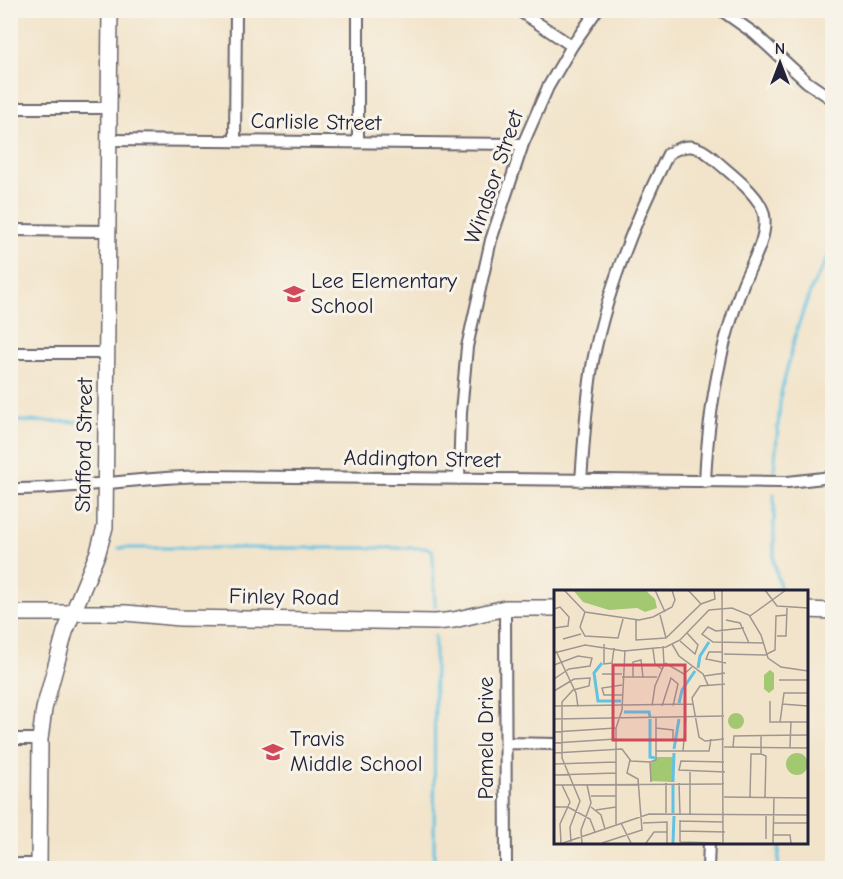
<svg xmlns="http://www.w3.org/2000/svg" width="843" height="879" font-family="'Comic Neue',sans-serif">
<style>
.lines{fill:none;stroke-linecap:round;stroke-linejoin:round}
.stream{stroke:#63c1e1;stroke-width:3}
.street-casing{stroke:#6b666d;stroke-width:14}
.secondary-casing{stroke:#6b666d;stroke-width:18}
.street{stroke:#fff;stroke-width:10}
.secondary{stroke:#fff;stroke-width:15}
.labels{text-anchor:middle;dominant-baseline:central;stroke-width:6;stroke-linejoin:round;paint-order:stroke}
.street-label{font-size:22px;fill:#22223b;stroke:#f7f3e8}
.poi-label{font-size:22px;fill:#22223b;stroke:#f7f3e8;text-anchor:start}
.inset-river{fill:none;stroke:#63c1e1;stroke-width:3}
.inset-road{fill:none;stroke:#9f9691;stroke-width:1.5}
.view{fill:#d1495b;fill-opacity:0.15;stroke:#d1495b;stroke-width:3}
.inset-edge{fill:none;stroke:#22223b;stroke-width:3}
</style>
<rect width="100%" height="100%" fill="#f7f3e8"/>
<filter id="ink" filterUnits="userSpaceOnUse"><feTurbulence type="fractalNoise" baseFrequency=".0167" numOctaves="2"/><feDisplacementMap in="SourceGraphic" scale="12" xChannelSelector="R" yChannelSelector="G"/><feConvolveMatrix kernelMatrix="1 2 1 2 8 2 1 2 1" color-interpolation-filters="sRGB"/></filter>
<filter id="wash" filterUnits="userSpaceOnUse"><feTurbulence type="fractalNoise" baseFrequency=".008" numOctaves="4" result="noise"/><feDisplacementMap in="SourceGraphic" scale="24" xChannelSelector="R" yChannelSelector="G"/><feGaussianBlur stdDeviation="1.35" result="paint"/><feColorMatrix in="noise" values="0 0 0 0 0 0 0 0 0 0 0 0 0 0 0 0 0 1.4 0 .05"/><feComposite in="paint" operator="in"/></filter>
<g filter="url(#wash)">
<rect width="100%" height="100%" fill="#f2e4ca"/>
<g class="lines">
<!-- stream -->
<path class="stream" d="M10,421L93,422
M774,470L781,393L797,329L812,287L832,250
M774,494V562L781,591
M119,548H428L432,550L433,556L435,606
M434,868L435,636
M778,868L780,842"/>
</g>
</g>
<g filter="url(#ink)">
<g class="lines">
<defs>
<path id="street" d="M518,10L572,46
M721,10L755,34L807,82L832,99
M10,108H109
M109,140L523,144
M235,141L236,10
M358,142V10
M10,230L108,231
M10,353H108
M459,479L461,412L467,347L491,240L523,144L548,87L572,46L597,10
M581,481C584,441 586,401 593,361C607,289 635,220 668,154C686,142 698,145 713,158C728,172 761,195 764,215C768,238 751,264 743,284C736,303 730,323 725,341C713,388 707,434 705,482
M10,489C77,489 142,477 208,476L788,482L832,477
M505,608L506,868
M10,739H40
M506,743L555,744
M10,864H39
M708,868L709,842"/>
<path id="secondary" d="M806,610L832,611
M10,613H126L180,618L436,622L454,620L505,608H555
M39,868L40,739L44,709L65,632L98,552L105,527L110,10"/>
</defs>
<!-- street casing -->
<use href="#street" class="street-casing"/>
<!-- secondary casing -->
<use href="#secondary" class="secondary-casing"/>
<!-- street -->
<use href="#street" class="street"/>
<!-- secondary -->
<use href="#secondary" class="secondary"/>
</g>
</g>
<!-- icons -->
<defs>
<symbol id="school-bare" viewBox="-9 -9 18 18"><path d="M0-5L7-2L0 1L-7-2ZM-4 1L0 2.5L4 1V4Q0 6-4 4Z" fill="#d1495b" stroke="#f7f3e8" stroke-width="2.5" paint-order="stroke"/></symbol>
</defs>
<g fill-rule="evenodd">
<use href="#school-bare" x="279" y="279" width="30" height="30"/>
<use href="#school-bare" x="258" y="737" width="30" height="30"/>
</g>
<g class="labels">
<!-- street labels -->
<g class="street-label">
<text transform="translate(316 122) rotate(1)">Carlisle Street</text>
<text transform="translate(494 177) rotate(-71)">Windsor Street</text>
<text transform="translate(84 445) rotate(-89)">Stafford Street</text>
<text transform="translate(422 459) rotate(1)">Addington Street</text>
<text transform="translate(284 597) rotate(1)">Finley Road</text>
<text transform="translate(486 738) rotate(-90)">Pamela Drive</text>
</g>
<!-- poi labels -->
<g class="poi-label">
<text x="311" y="281">Lee Elementary<tspan x="311" dy="25">School</tspan></text>
<text x="290" y="739">Travis<tspan x="290" dy="25">Middle School</tspan></text>
</g>
</g>
<!-- overview -->
<g transform="translate(554 590)">
<rect width="254" height="254" fill="#f2e4ca"/>
<path d="M19,0H91L101,9L103,18L91,22L83,18L55,20L29,12ZM216,80L220,83V99L215,103L210,99V85ZM174 131a8 8 0 1 1 16 0a8 8 0 1 1-16 0ZM232 174a11 11 0 1 1 22 0a11 11 0 1 1-22 0ZM103,167H120L118,192L97,191V173Z" fill="#a3c872"/>
<path class="inset-river" d="M48,73L40,83L44,111H67M144,78L146,66L155,52M125,113L128,100L141,81M70,122H95L96,127M96,129V167L101,168M120,159L125,129M119,192L120,163M119,195V223M119,253L120,226"/>
<path class="inset-road" d="M10,0L31,22L85,30L99,27L118,17L121,10L118,0M101,0L111,22M134,0L147,14M168,0L169,253M211,0L223,16L254,18M0,19L6,17L15,27L14,36L0,38M31,22L26,37L31,46L64,48L69,29M106,25L112,48M196,26L232,0M82,29V50L112,48L147,14L161,9L160,0M172,30L186,33L195,53M190,38L162,41L154,37L148,44L159,52L210,53M223,46H232L233,18M9,49L27,44M126,51L141,64L144,55L133,43M50,54V74L58,73L60,58M118,54L125,66L149,84L154,95M99,59L101,74L108,79M2,61L22,103L24,117M169,62H155L152,69L172,73M0,63L31,55L70,61L112,57L126,50L155,20L178,18L195,25L207,45L214,68L227,77L254,81M170,64L211,65L221,60L222,26L233,25M111,73L130,84L138,77M0,75L24,66L38,68L36,76L15,79L0,89M48,84H68M150,86L171,83M68,87H103M79,87V72L87,70L89,87M225,90H254M0,101L20,89L36,88L35,96L19,100L8,112V168L26,211L16,237L17,252M68,105H50L48,98L68,95M216,111V132H254M228,114L254,116M0,116L139,114M98,116L101,96L110,75L109,56M108,116L117,88L124,94L119,116M0,129L170,126M226,132L230,103H254M102,138L119,140V150H102M0,142L62,138M207,145V164L212,166L211,207M170,149L151,151L145,147L138,108L146,96L171,94M0,153L62,149M170,157L254,158M179,157L180,146L254,145M236,157L237,131M102,161H155L157,149M129,161L132,127M0,163L68,159L77,171L96,172M96,172L102,170V127M96,172L97,192M170,172L127,171L125,180L171,182M0,174L62,172M0,185L62,183M125,193L126,224M0,195L170,194M37,206H62M170,207L254,208M196,207L197,164H207M0,217H14L36,229L41,242M37,217L47,225L51,239M42,220L62,217M112,223V193M136,224V182M126,230V252M126,231L169,232M67,233L77,253M89,233L113,232V253M219,233H254M62,235V138L68,120L71,60M126,241L171,242M219,245H236L237,253M212,249V226M126,252L167,253M7,253L6,234L16,212L8,195M9,253L95,224L254,225M28,253L27,240L37,213L33,195M48,253L88,240L84,189L73,183L76,170M92,253L100,242H113M219,253L220,207"/>
<path class="view" d="M59,75H131V150H59Z"/>
<rect width="254" height="254" class="inset-edge"/>
</g>
<!-- margin -->
<rect width="843" height="879" fill="none" stroke="#f7f3e8" stroke-width="36"/>
<!-- north arrow -->
<g transform="translate(780 63)" stroke="#f7f3e8" stroke-width="4.5" paint-order="stroke">
<path d="M0-4.5L10 22L0 15L-10 22Z" fill="#22223b"/>
<text y="-9" font-size="16" font-weight="bold" text-anchor="middle" fill="#22223b">N</text>
</g>
</svg>
